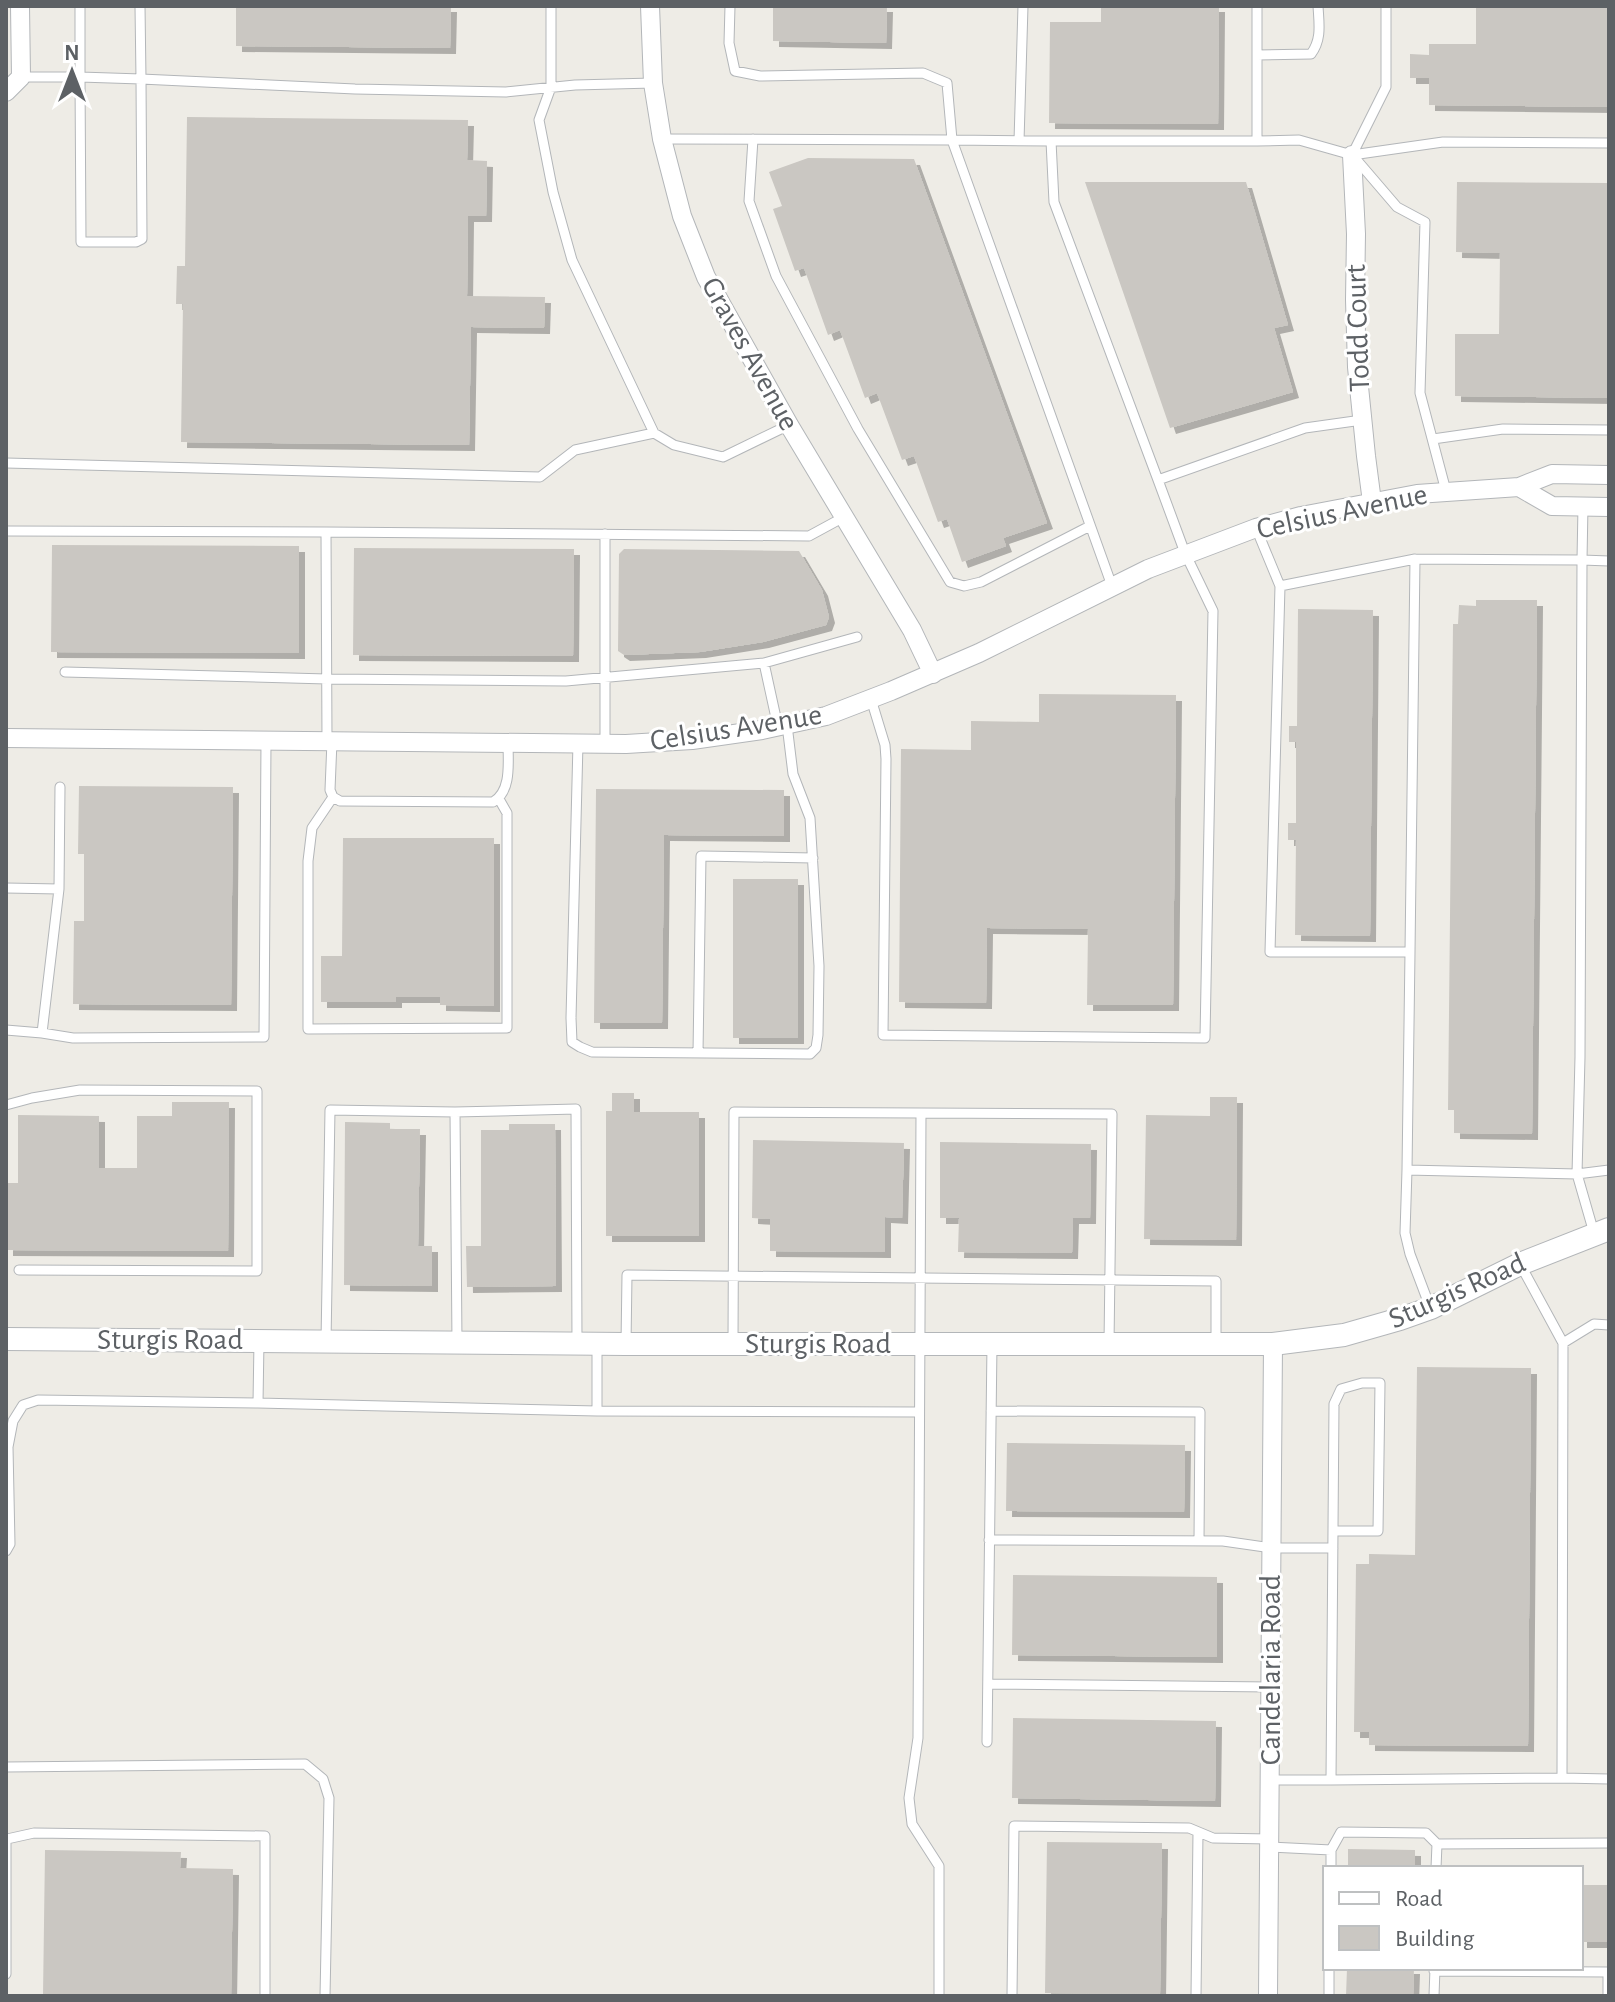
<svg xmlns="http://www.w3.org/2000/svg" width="1615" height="2002" font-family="'Alegreya Sans',sans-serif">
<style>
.building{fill:#cac7c2;filter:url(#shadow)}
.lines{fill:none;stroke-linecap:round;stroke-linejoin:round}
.service-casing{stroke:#b3b6b9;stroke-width:11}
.minor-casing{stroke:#b3b6b9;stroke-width:20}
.tertiary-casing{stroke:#b3b6b9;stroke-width:24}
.service{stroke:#fff;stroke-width:9}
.minor{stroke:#fff;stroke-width:18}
.tertiary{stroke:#fff;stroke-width:22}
.labels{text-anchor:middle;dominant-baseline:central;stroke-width:6;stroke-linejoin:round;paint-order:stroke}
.street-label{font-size:30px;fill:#5d6165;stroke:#fff}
</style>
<defs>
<filter id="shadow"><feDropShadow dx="6" dy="6" stdDeviation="0" flood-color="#0004"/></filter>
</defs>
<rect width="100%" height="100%" fill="#eeece6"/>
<!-- building -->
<path class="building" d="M236,6H451L450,48L236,46Z
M773,6H887L886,43L773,41Z
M1101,6H1219L1218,124L1049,123L1050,22H1101Z
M1476,6H1609V107L1429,105V78H1410V54L1429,55V44H1476Z
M187,117L468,120L467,160L487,161L486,216H468L467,296L545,297L544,328L471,327L469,445L181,442L183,304H176L177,266H185Z
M808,158L914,159L1047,523L1003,538L1006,546L962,562L947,519L938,522L914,456L902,460L877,393L865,398L840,330L828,335L804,268L795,271L773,209L782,206L769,172Z
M1085,182H1246L1288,325L1274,328L1293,392L1170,428Z
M1457,182L1609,183V398L1455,396V334H1499L1500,253L1456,252Z
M52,545L299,546V653L51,652Z
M354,548L574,549L573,656L353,655Z
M624,549L799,551L822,590L829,617L826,625L763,642L700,652L624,655L618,651L619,554Z
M1476,600H1537L1532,1134L1454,1133V1110H1448L1453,624H1458L1459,605L1476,606Z
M1298,609L1373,610L1370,936L1295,935L1296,840H1288V823H1296V742H1289V726H1297Z
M1039,694L1176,695L1173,1005H1087L1088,929L987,928L986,1003L899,1002L901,749L971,750V721L1039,722Z
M79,786L233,787L231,1005L73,1004L74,921H84V854H78Z
M596,789L784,790V836L664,835L662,1023H594Z
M343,838H494V1006L440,1005V997H396V1002H321V956H342Z
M733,879H798V1038H733Z
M612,1093H634V1112H699V1236H606V1111H612Z
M1210,1097H1237L1236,1240L1144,1239L1146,1115L1210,1116Z
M172,1102H229L228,1251L7,1250V1183H18V1115L99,1116V1168H137V1116H172Z
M345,1122L390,1123V1129H420L418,1246H432V1286L344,1285Z
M509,1124H555L556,1286L467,1287L466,1246H481V1130H509Z
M753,1140L904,1143L902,1218L885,1217V1252L770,1251V1219L752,1218Z
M940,1142L1091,1144L1090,1218H1073L1072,1253L958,1252L959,1218H940Z
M1417,1367L1531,1368L1528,1746L1369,1745V1732H1354L1356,1564H1369V1554L1415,1555Z
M1007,1443L1185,1445L1184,1512L1006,1511Z
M1013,1575L1217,1577V1657L1012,1655Z
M1013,1718L1216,1721L1215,1801L1012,1798Z
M1047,1842L1162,1843L1160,1994L1045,1993Z
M1348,1849L1415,1850V1868H1348Z
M45,1850L181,1852L180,1868L233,1869L231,1996H43Z
M1581,1885H1609V1942H1581Z
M1347,1968H1414L1413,1996H1346Z"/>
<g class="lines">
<defs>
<path id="service" d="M80,6V77L141,79L140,6
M551,6V87L539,120L553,192L572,260L654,433L674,445L723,457L789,425
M730,6L729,43L735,71L760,76L923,73L947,83L952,140L1051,141L1054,202L1158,480
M1257,55L1311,54C1322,39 1319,24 1318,6
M21,77H80L81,242H136L142,239L141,79L355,89L506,92L575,85L653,83
M662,139L952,140L1112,586
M753,139L749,201L776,276L858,429L950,582L964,586L981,582L1090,526
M1019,141L1023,6
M1051,141H1257V6
M1257,141L1299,140L1352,155L1443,142L1609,143
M1352,155L1386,87V6
M1355,158L1397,207L1425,222L1420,393L1446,491
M1433,439L1503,429L1609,430
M6,463L540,477L575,450L654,433
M1256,528L1280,586L1415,559L1582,560L1583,506
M6,531L326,532L327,741
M326,532L809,536L844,517
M605,534V743
M1280,586L1270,952H1410L1407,1170
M764,663L778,727
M65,672L327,679L566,681L764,663L857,637
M871,699L885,745L886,759L883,1035L1205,1038L1213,611L1185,553L1158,480L1305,428L1362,420
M332,741L330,790L333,797L340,801L493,802C512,791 508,762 508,743
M578,743L571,1018L572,1042L580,1047L592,1052L810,1054L816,1048L818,1035L819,966L810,818L793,774L787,725
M333,797L312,828L308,861V1029L507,1028V813L499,799
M6,888L59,889L42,1033
M59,889L60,787
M1410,952L1415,559
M6,1030L42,1033L73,1038L264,1037L266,741
M698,1053L701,856L813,858
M6,1105L32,1098L80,1090L257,1091V1271L19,1270
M455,1112L457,1343
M921,1113L1112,1114L1109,1344
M1594,1233L1577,1174L1609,1170
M1430,1307L1410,1254L1405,1233L1407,1170L1577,1174L1580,1057L1582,560L1609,561
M326,1342L330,1110L455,1112L576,1109L577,1344
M1563,1343L1594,1324L1609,1325
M626,1344L627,1275L1216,1281V1343
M733,1344L734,1112L921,1113L918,1738L909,1798L912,1824L939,1866V1996
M258,1403L259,1341
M597,1411V1344
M991,1411L1200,1412L1199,1541
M989,1540L1223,1541L1272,1548H1333
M6,1551L10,1544L8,1447L13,1421L23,1405L38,1400L258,1403L597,1411L918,1412
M988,1684L1271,1687
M987,1742L992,1344
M6,1767L305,1764L323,1779L329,1798L325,1996
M1562,1778L1609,1779
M1270,1780H1331L1334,1404L1341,1389L1362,1383H1380L1378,1531H1333
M1331,1780L1562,1778L1563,1343L1520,1264
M6,1839V1974
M7,1839L34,1833L265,1836V1996
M1270,1847L1331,1850
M1331,1868V1850L1341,1832L1426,1833L1437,1844L1609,1843
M1436,1868L1437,1844
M1434,1971L1608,1972V1996
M1012,1996L1014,1826L1189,1828L1213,1838L1270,1839
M1196,1996L1198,1832
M1329,1996V1968
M1434,1996L1435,1968"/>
<path id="minor" d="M650,6L653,83L662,139L682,216L706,277L789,425L912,630L933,674
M6,92L21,77L20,6
M1352,155L1356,234L1355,300L1357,367L1366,456L1372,502
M1519,487L1552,506L1609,507
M6,738L626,744L692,740L762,730L826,716L891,691L979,653L1148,569L1256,528L1301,516L1417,494L1519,487L1552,474L1609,475
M1268,1996L1273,1344"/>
<path id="tertiary" d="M6,1339L626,1344H1273L1344,1335L1400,1319L1431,1308L1520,1264L1609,1229"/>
</defs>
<!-- service casing -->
<use href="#service" class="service-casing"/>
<!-- minor casing -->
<use href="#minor" class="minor-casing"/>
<!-- tertiary casing -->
<use href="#tertiary" class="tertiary-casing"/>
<!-- service -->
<use href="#service" class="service"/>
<!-- minor -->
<use href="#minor" class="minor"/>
<!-- tertiary -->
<use href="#tertiary" class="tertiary"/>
</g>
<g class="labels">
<!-- street labels -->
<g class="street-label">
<text transform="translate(1358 328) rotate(-92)">Todd Court</text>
<text transform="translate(750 354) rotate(61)">Graves Avenue</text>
<text transform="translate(1342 512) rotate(-12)">Celsius Avenue</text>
<text transform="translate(736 728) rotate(-9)">Celsius Avenue</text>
<text transform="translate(1457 1291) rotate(-24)">Sturgis Road</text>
<text x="170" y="1340">Sturgis Road</text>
<text x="818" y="1344">Sturgis Road</text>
<text transform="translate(1271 1670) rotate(-90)">Candelaria Road</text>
</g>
</g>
<!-- border -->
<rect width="1615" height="2002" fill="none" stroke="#5d6165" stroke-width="16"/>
<!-- legend -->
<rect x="1323" y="1866" width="260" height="104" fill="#ffffff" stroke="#bec0c1" stroke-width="2"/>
<rect x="1339" y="1892" width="40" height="12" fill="#ffffff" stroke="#bec0c1" stroke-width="2"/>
<text x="1395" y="1906" font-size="24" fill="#5d6165">Road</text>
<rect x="1339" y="1926" width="40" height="24" fill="#cac7c2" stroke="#bec0c1" stroke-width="2"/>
<text x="1395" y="1946" font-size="24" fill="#5d6165">Building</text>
<!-- north arrow -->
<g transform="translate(72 72)" stroke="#ffffff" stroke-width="6" paint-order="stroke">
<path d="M0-6L14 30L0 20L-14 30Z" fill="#5d6165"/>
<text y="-12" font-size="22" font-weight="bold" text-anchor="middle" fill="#5d6165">N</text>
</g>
</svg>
